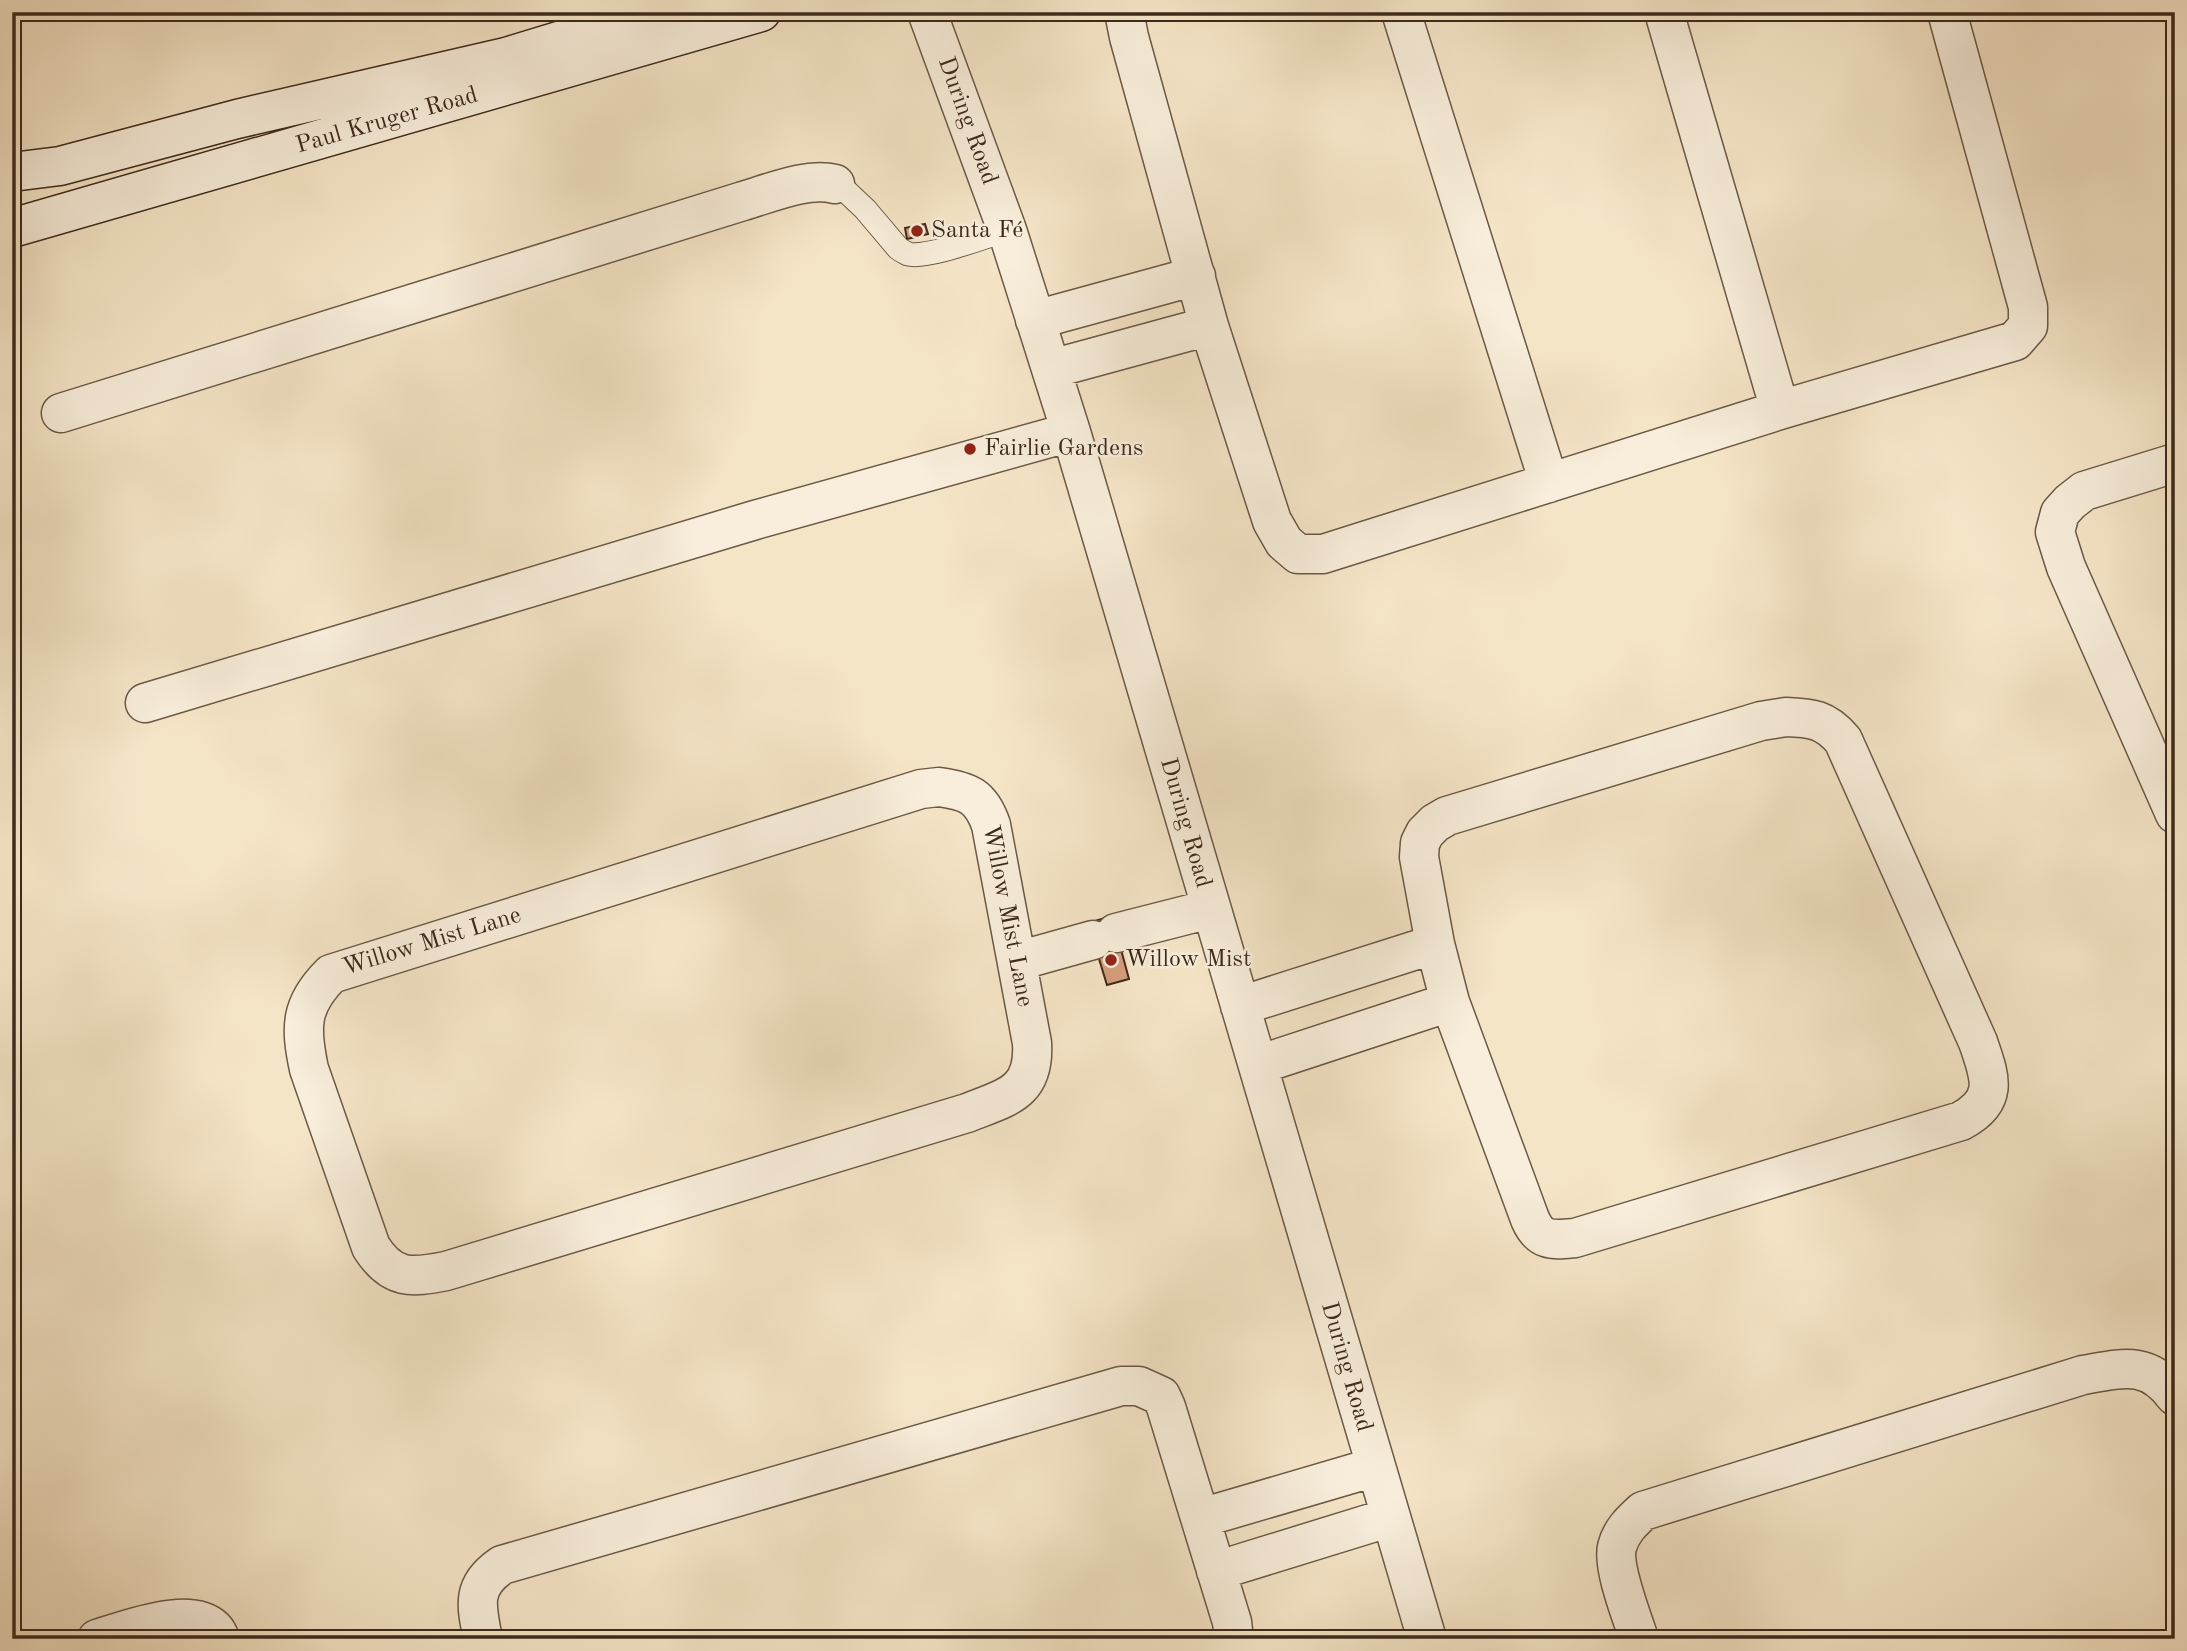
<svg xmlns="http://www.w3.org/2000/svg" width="2187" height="1651" font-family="'Old Standard TT',serif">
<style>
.building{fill:#d69f7d;stroke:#3d2a1b;stroke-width:2}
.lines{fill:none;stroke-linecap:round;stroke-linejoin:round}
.lane-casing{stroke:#6b5946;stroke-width:25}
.street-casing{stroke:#6b5946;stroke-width:41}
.secondary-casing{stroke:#3d2a1b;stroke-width:41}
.lane{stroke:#f8eedb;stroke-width:23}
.street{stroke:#f8eedb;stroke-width:38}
.secondary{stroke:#f8eedb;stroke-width:38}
.poi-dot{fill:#8f2418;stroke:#f8eedb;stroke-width:2.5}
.labels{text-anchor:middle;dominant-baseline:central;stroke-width:5;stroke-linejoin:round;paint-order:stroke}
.street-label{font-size:24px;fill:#3d2a1b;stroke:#f8eedb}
.poi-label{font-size:24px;fill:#3d2a1b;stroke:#f8eedb;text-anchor:start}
</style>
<rect width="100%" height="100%" fill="#f5e5c7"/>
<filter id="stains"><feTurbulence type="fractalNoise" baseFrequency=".00286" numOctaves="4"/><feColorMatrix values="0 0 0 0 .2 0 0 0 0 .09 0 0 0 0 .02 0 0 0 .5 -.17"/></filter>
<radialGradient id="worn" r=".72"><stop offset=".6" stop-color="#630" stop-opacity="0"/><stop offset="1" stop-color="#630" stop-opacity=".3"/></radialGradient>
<!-- building -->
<path class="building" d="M925,224L928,234L907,239L905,228Z
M1112,916L1129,979L1107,985L1088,923Z"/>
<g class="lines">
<defs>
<path id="lane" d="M835,184L848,193L865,209L898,248C899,249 906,253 908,254C927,259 986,236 1007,230"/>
<path id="street" d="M927,12L1007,230L1071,432L1427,1639
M1124,12L1129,37L1209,326L1272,521L1284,542L1298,554H1323L1780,410L2015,341L2028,326V307L1947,12
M1401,12L1549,483
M1664,12L1780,410
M1035,320L1196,276
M1051,369L1209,326
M61,413L743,201C771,193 806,177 835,184
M2175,463L2084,491L2070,502L2060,513L2055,532L2066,567L2175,814
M145,703L755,520L1071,432
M1786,717C1812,718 1825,719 1843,740L1978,1042C1990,1077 2000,1100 1961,1121L1575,1238C1552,1240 1540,1242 1530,1219L1450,1002L1435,944L1419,857L1420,843L1425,833L1435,823L1447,816L1761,721Z
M939,787C968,791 981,796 991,825L1032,1043C1035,1093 1007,1097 967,1113L446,1271C411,1278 392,1280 371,1247L309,1069C300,1027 300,1005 331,974L921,789Z
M1116,933L1210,909
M1018,961L1093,940
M1240,1006L1435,944
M1258,1065L1450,1002
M1201,1518L1375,1467
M1216,1571L1391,1517
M97,1639C123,1631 207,1598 220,1639
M483,1639C476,1605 471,1586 502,1565L1121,1386H1139L1161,1396L1166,1407L1232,1622L1234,1639
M1639,1639C1632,1617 1612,1567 1617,1547C1621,1531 1632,1521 1643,1511L2083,1375C2123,1368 2148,1360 2175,1396"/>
<path id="secondary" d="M12,172L60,166L237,119L506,57L654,12
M12,228L761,12"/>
</defs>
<!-- lane casing -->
<use href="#lane" class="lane-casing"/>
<!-- street casing -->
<use href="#street" class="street-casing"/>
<!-- secondary casing -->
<use href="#secondary" class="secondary-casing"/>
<!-- lane -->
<use href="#lane" class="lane"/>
<!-- street -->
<use href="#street" class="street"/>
<!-- secondary -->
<use href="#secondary" class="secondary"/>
</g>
<!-- markers -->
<g class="poi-dot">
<circle cx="917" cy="231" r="7"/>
<circle cx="970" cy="449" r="7"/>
<circle cx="1111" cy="960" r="7"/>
</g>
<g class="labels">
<!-- street labels -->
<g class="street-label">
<text transform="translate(387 121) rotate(-16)">Paul Kruger Road</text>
<text transform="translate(967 121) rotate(70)">During Road</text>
<text transform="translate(1185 823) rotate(74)">During Road</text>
<text transform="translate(1007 916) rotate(79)">Willow Mist Lane</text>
<text transform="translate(432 942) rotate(-17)">Willow Mist Lane</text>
<text transform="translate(1346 1367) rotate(74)">During Road</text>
</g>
<!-- poi labels -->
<g class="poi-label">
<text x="931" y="231">Santa Fé</text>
<text x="984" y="449">Fairlie Gardens</text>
<text x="1125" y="960">Willow Mist</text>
</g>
</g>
<!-- margin -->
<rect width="2187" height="1651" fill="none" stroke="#f5e5c7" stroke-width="42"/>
<rect x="14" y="14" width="2159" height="1623" fill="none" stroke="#3d2a1b" stroke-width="3.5"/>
<rect x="21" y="21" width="2145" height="1609" fill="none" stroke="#3d2a1b" stroke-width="2"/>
<rect width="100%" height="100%" filter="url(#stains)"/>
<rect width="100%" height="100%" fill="url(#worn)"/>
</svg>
